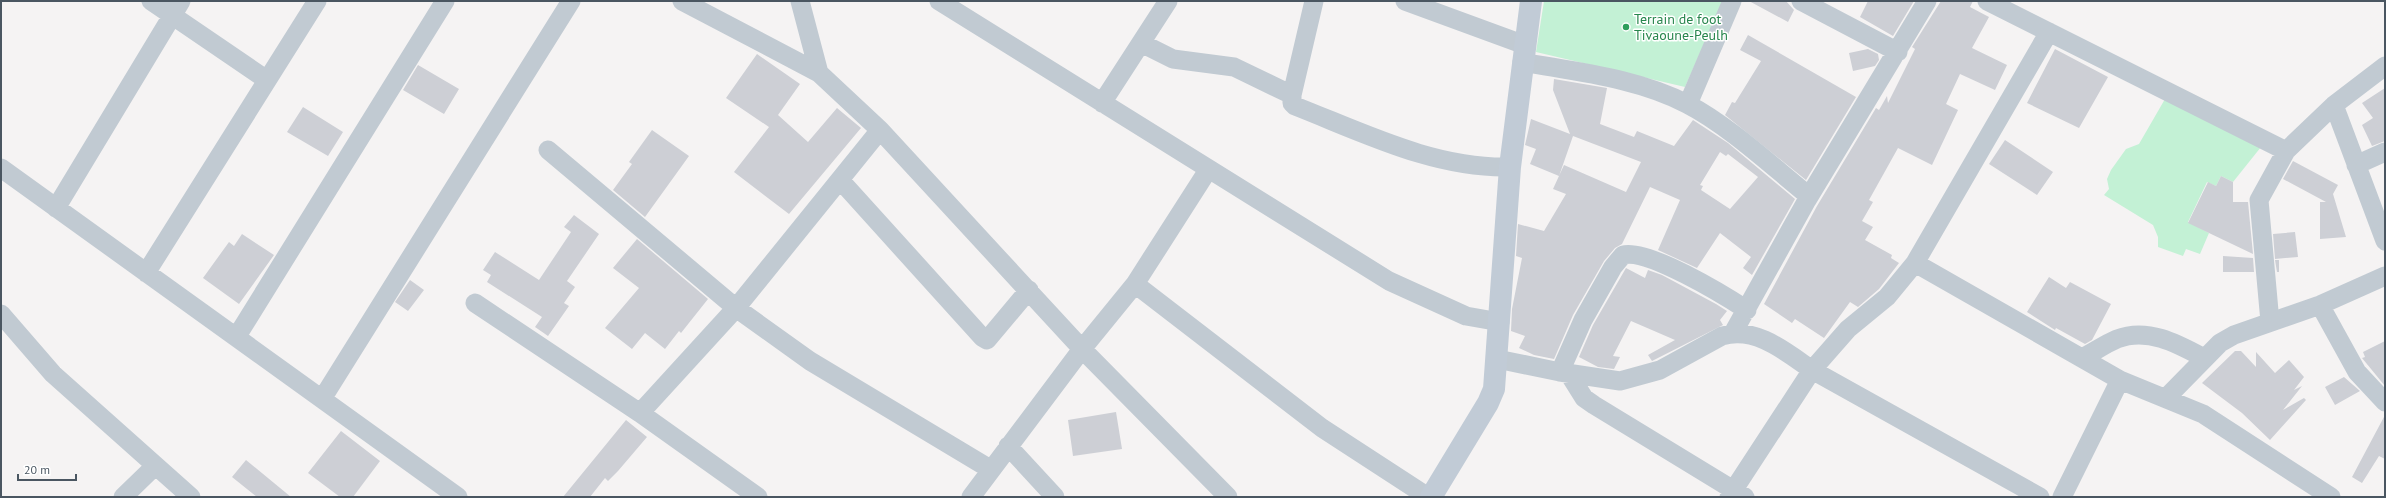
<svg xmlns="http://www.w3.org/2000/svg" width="2386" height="498" font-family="'PT Sans',sans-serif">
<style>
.green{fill:#c3f1d5}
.building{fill:#cdcfd5;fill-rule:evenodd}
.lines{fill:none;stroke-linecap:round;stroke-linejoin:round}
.street{stroke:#c1cad2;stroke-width:19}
.secondary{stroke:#c1cbd6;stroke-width:22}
.leisure-dot{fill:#2e9e5b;stroke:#fff;stroke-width:1.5}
.labels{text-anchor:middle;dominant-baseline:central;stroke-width:3;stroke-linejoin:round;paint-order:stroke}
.leisure-label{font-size:14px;fill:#27864d;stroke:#fff;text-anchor:start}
</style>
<rect width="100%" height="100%" fill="#f5f3f3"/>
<!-- green -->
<path class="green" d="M1544,1H1723L1685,87L1536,52Z
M2165,99L2261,147L2233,182L2221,176L2216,186L2207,182L2188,222L2209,233L2200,254L2186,249L2183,256L2158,247V237L2153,225L2104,195L2109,189L2107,179L2111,170L2126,149L2139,144Z"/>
<!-- building -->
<path class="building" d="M1749,1H1786L1794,10L1788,22Z
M1868,1H1914L1893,36L1860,17Z
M1941,1H1973L1970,7L1989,17L1972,48L2007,65L1995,90L1960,74L1946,104L1958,110L1932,165L1898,148L1869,200L1873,202L1862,221L1873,227L1865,240L1892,255L1891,258L1899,263L1879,289L1858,307L1850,302L1824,338L1795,319L1792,323L1764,304L1817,206L1876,108L1879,110L1887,96L1888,103L1915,49L1912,47Z
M1748,35L1856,97L1806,180L1725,115L1732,102L1735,103L1761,61L1740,50Z
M1868,49L1878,54L1879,60L1875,66L1853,71L1849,53Z
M2055,49L2108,77L2079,128L2027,103Z
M757,54L800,84L778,115L808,142L837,108L861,128L789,214L734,172L769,127L726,98Z
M418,65L459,89L444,114L403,90Z
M1554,79L1607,88L1600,124L1634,137L1637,131L1674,146L1693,120L1728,143L1795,199L1752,275L1743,268L1751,257L1720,233L1697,268L1658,250L1680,200L1650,187L1622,244L1615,248L1604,261L1573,315L1554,359L1534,355L1519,348L1525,336L1511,331L1512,309L1522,258L1516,256L1518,224L1544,231L1566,194L1553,189L1564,165L1626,192L1641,162L1573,136L1559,176L1530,164L1536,149L1525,145L1531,119L1570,134L1553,90ZM1720,152L1726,156L1728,154L1758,177L1730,209L1701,190L1703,186L1700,185Z
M2385,88V141L2372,146L2362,125L2373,118L2362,103Z
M303,107L343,132L328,156L287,132Z
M652,130L689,156L645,217L613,190L632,164L629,162Z
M2005,140L2053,172L2037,195L1989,164Z
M2293,161L2338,185L2333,194L2346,237L2320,239V202H2326L2283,179Z
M2221,176L2233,182V202H2248L2253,254L2188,223L2208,182L2216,186Z
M574,215L599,234L567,281L575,287L564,303L569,306L548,336L535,327L542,317L487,282L491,275L483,270L495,252L539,280L571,232L564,227Z
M2295,232L2298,257L2275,259L2273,234Z
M242,234L274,255L239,304L203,278L229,242L234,246Z
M637,239L708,299L681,333L679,331L665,349L645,333L632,349L605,328L639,288L613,268Z
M2223,256L2253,258L2254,272H2223Z
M2275,260H2279V272H2277Z
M1626,268L1645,278L1648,270L1662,275L1716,304L1727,311L1720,320L1723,325L1652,361L1648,355L1675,340L1631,321L1613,356L1620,357L1614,369L1598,367L1579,357L1593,325Z
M2049,277L2066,288L2070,282L2111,304L2092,340L2085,344L2056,328L2055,330L2027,312Z
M410,280L424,290L408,311L395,302Z
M2385,341V386L2362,358L2365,357L2363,352Z
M2235,351H2241L2256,367V352L2275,373L2289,360L2304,377L2294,390L2302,386L2283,410L2304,398L2306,400L2270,440L2242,413L2202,383Z
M2344,377L2360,391L2335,405L2325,387Z
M1116,412L1122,449L1073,456L1068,420Z
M2385,415V459L2379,456L2362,483L2352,477Z
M626,420L647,437L618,471L608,481L605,478L590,497H563Z
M341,431L380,461L353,497H340L308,473Z
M246,460L291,497H257L232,477Z"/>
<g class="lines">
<!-- street -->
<path class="street" d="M151,1L267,80
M682,1L819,73
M800,1L819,73L880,130L1082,349L1228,497
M939,1L1389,281L1466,316L1500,322
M1314,1L1292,95V103L1295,106C1364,133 1435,169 1510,167
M1405,1L1525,45
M1801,1L1898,52
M1987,1L2286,151
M1141,43L1173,59L1234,67L1292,95
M1522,62C1577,72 1637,78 1687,104C1728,125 1773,167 1809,196
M1102,103L1168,1
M1688,104L1732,1
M2334,105L2385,241
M548,150L736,308L810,361L990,469
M2356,165L2385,152
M1,168L458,497
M841,181L982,337L987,340L1029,290
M56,208L181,1
M1915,263L2120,380L2203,414L2331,497
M146,273L317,1
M1135,284L1322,428L1428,497
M475,303L640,413L758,497
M2320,305L2357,372L2385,402
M1,314L53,374L191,497
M2270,322L2259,200L2286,151L2334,105L2385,66
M1733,333L1807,200L1927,1
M237,336L445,1
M2082,358C2094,352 2105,344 2117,339C2148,327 2178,344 2204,358
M1497,359L1560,372L1620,381L1660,370L1722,336C1756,326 1786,352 1812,370L2040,497
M1560,372L1583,320L1613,267L1623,255C1647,248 1724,295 1747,310
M1569,374L1584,398L1594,405L1745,497
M2166,398L2220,343L2234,335L2320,305L2385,276
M322,399L571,1
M640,413L736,308L880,130
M1008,446L1055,497
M123,497L155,466
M971,497L1082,349L1135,284L1208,170
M1729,497L1812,370L1848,329L1887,297L1915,263L2049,32
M2062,497L2120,380"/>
<!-- secondary -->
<path class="secondary" d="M1431,497L1488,403L1494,389L1510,167L1531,1"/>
</g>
<!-- markers -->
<circle class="leisure-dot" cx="1626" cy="27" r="4"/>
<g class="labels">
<!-- leisure labels -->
<g class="leisure-label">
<text x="1634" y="19">Terrain de foot<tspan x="1634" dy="16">Tivaoune-Peulh</tspan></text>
</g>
</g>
<!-- border -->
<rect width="2386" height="498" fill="none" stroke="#4a5661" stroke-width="4"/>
<!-- scale -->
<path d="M18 474v6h58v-6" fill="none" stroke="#4a5661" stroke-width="2"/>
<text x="24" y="474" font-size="12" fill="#4a5661" stroke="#ffffff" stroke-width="3" paint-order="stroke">20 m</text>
</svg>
